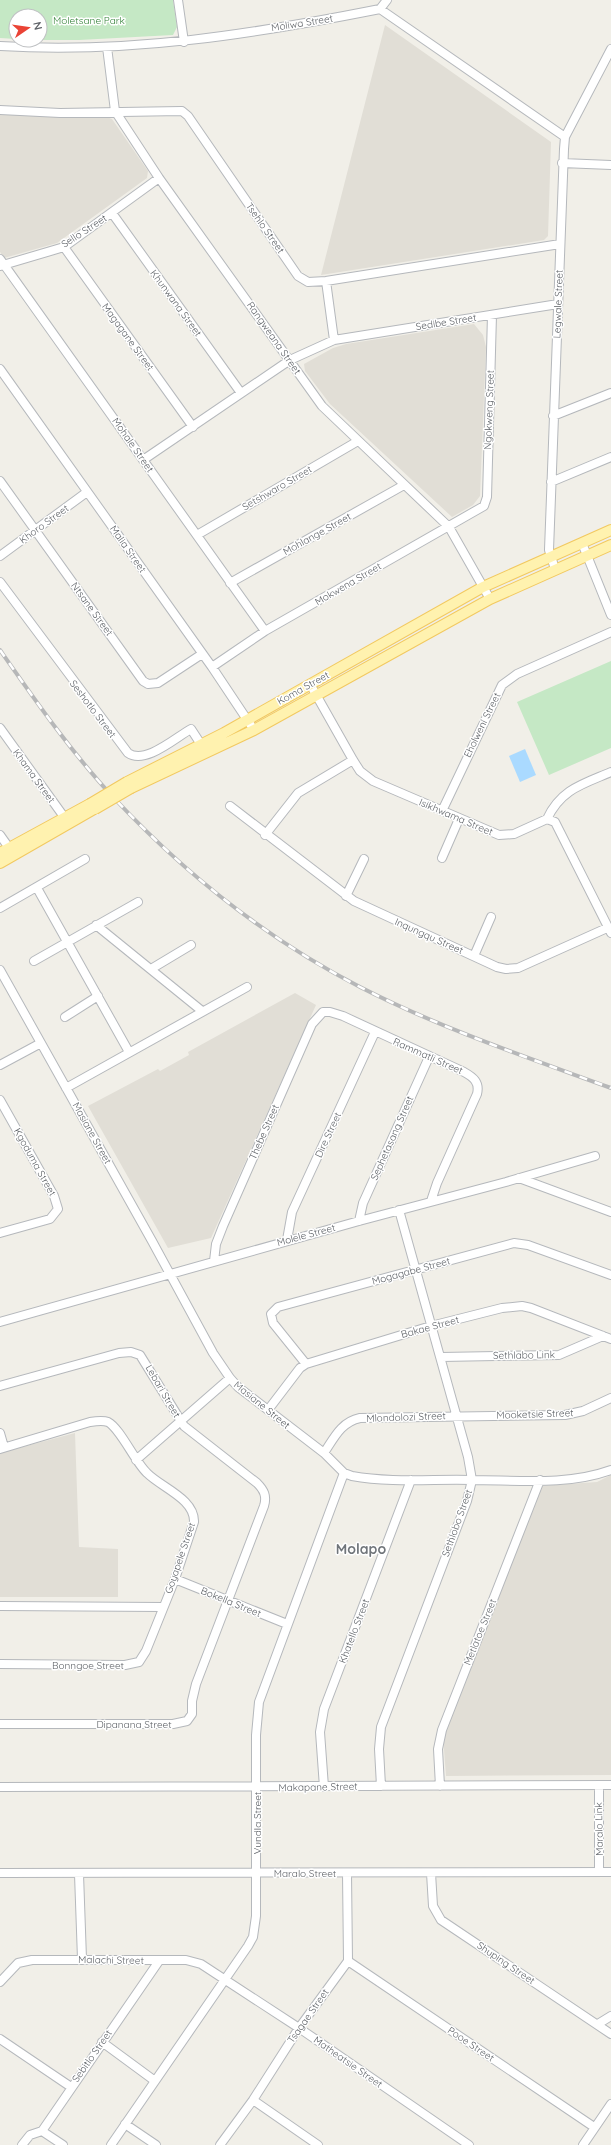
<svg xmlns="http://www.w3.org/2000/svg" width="611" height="2145" font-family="Quicksand,sans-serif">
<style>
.education{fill:#e1ded6}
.green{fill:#c5e8c5}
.water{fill:#aadaff}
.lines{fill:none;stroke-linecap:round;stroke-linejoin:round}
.minor-casing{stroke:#b5b8bc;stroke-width:10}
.major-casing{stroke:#f2c960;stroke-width:12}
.minor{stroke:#fff;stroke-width:8}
.major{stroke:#fff2af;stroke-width:10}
.rail-casing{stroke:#b6b7b8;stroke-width:4}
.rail{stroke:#fff;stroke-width:2.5;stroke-dasharray:8;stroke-linecap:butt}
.major-bridge-casing{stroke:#f2c960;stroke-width:12;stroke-linecap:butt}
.major-bridge{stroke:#fff2af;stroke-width:10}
.labels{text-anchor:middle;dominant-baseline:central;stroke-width:3;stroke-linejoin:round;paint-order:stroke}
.park-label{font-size:10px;fill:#348238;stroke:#fff}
.street-label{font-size:10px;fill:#5f6368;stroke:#fff}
.district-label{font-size:14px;font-weight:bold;fill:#70757a;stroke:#fff}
</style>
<rect width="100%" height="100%" fill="#f1efe8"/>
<!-- education -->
<path class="education" d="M385,25L551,142L548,236L544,240L321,275Z
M0,113L104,116L112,119L148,171L147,178L57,243L4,258L0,252Z
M474,324L483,335L486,347L480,496L473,505L452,517L330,404L305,371L304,364L333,348L346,344Z
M295,993L316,1005L211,1238L168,1248L88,1106L158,1069L160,1071L189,1055L188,1052Z
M75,1433L79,1547L118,1549V1597H0V1453Z
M611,1475V1775L446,1776L443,1736L540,1486L597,1482Z"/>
<!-- green -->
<path class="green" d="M0,0H173L177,27L173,35L79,40H40V16H16V39L0,38Z
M611,661V748L549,775L517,702Z"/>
<!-- water -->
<path class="water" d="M525,749L536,775L520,782L509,756Z"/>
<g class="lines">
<defs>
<path id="minor" d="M178,0L184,42
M380,9L387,0
M0,46C129,54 254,34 380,9L565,137
M107,47L115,111L159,178L322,406L449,527L490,599
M0,110L60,113L182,111L188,116L298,276L308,282L326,281L560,244
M562,163L611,165
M112,213L241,393
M64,247L193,427
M0,259L265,631
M0,266L64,247L159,178
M326,281L334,340
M0,369L212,667L254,730
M553,416L611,393
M143,460L290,360L334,340L558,304
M0,481L143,681L148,684L158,683L202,654
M551,482L611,457
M197,535L358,441
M582,543L611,615
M0,556L87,492
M555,569L549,550L564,149L565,137L611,49
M0,582L128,753C145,765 175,738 191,729L204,749
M230,583L404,485
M212,667L265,631L484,506L487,497L492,315
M310,684L353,760L360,771L373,781L499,835L514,834L547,819L555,822L611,933
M0,728L67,821
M230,806L354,901L497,967L506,969L518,968L607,928
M442,811L502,685L517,674L611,632
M547,819C561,789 583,784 611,772
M0,835L12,852
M265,835L298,793L353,760
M442,858L459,819
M37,888L129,1052
M346,896L364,859
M0,908L85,859
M96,925L202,1011
M474,956L491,917
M34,961L138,902
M151,969L191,945
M0,970L152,1241L213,1353L230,1378L238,1387L324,1453L344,1473L352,1476C391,1483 432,1479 471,1480C517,1480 567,1486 611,1470
M65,1017L98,996
M0,1065L41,1043
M66,1088L247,987
M0,1100L54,1196L58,1209L50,1219L0,1233
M519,1178L611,1212
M359,1221L363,1203L429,1057
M287,1240L292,1212L375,1032
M214,1261L216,1244L223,1226L312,1024L323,1012H330L343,1016L464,1072C473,1077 480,1082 477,1094L437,1183L431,1201
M0,1322L359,1221L506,1182L595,1156
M441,1357L559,1355L603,1336
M306,1364L273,1323L271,1314L278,1307L514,1243L528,1245L611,1275
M0,1386L119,1353L131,1352L140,1355L184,1426L257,1483C264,1490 267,1496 264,1506L196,1684L192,1701V1714L187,1721L173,1724H0
M268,1410L300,1368L306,1364L431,1326L502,1308L522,1306L531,1308L611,1339
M0,1433L4,1447
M0,1449L90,1422C96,1421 103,1420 108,1422C120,1428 135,1462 147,1473C162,1488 195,1499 194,1522L175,1579L146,1651L139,1662L125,1665L0,1664
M324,1453C334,1438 341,1422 360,1418L565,1415L583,1411L611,1398
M136,1460L230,1378
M175,1579L287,1624
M0,1606L163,1607
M599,1785V1872
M381,1786L379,1749L381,1727L467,1501L472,1480L468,1457L399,1210
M440,1786L438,1749L442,1730L540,1480
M0,1787L611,1785
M324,1787L320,1732L324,1709L411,1480
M0,1873L611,1872
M431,1873L433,1906L441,1920L611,2034
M79,1874L82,1959
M348,1961L594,2127
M0,1982L18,1963L32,1960H186L201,1964L299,2028L469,2145
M598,2024L611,2016
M0,2039L71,2087
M102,2042L155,2081
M253,2100L318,2145
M125,2124L156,2145
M42,2131L159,1961
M42,2131L63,2145
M22,2145L30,2135L42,2131
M111,2145L248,1946L253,1937L256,1916V1735L259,1702L344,1473
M220,2145L253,2100L299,2028L348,1961L347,1873
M583,2145L611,2104"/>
<path id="major" d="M127,782L224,733L483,587L611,530
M131,788L254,730L490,599L611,545
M0,853L90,804
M0,863L94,809"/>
</defs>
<!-- minor casing -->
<use href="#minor" class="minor-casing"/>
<!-- major casing -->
<use href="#major" class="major-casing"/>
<!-- minor -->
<use href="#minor" class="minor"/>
<!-- major -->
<use href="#major" class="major"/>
<defs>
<path id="rail" d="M0,650C35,700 71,752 113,797C184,873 267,939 360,987C440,1028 526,1057 611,1088"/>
</defs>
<!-- rail casing -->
<use href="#rail" class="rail-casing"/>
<!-- rail -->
<use href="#rail" class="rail"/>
<defs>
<path id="major-bridge" d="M90,804L127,782
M95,809L131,788"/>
</defs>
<!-- major-bridge casing -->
<use href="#major-bridge" class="major-bridge-casing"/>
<!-- major-bridge -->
<use href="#major-bridge" class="major-bridge"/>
</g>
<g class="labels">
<!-- park labels -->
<g class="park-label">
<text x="89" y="20">Moletsane Park</text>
</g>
<!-- street labels -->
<g class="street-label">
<text transform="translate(302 23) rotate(-9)">Moliwa Street</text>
<text transform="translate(265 228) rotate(55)">Tsehlo Street</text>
<text transform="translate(84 231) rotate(-33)">Sello Street</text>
<text transform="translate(176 303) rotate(54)">Khunwana Street</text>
<text transform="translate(558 304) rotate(-88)">Legwale Street</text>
<text transform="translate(446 322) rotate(-9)">Sedibe Street</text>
<text transform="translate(128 337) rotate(54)">Magagane Street</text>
<text transform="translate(274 338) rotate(55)">Rangweana Street</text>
<text transform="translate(489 410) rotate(-88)">Ngokweng Street</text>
<text transform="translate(133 445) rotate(55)">Mohale Street</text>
<text transform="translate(277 488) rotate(-30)">Setshwaro Street</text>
<text transform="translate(44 524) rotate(-36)">Khoro Street</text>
<text transform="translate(317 534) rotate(-29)">Mohlange Street</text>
<text transform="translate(128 549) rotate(55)">Malia Street</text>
<text transform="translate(348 584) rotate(-30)">Mokwena Street</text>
<text transform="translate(92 609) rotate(54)">Ntsane Street</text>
<text transform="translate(303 688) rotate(-29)">Koma Street</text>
<text transform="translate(93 709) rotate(53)">Seshotlo Street</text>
<text transform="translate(482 725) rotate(-64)">Eholweni Street</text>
<text transform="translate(34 776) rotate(54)">Khama Street</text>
<text transform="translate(456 817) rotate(23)">Isikhwama Street</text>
<text transform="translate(429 936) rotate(24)">Inqungqu Street</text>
<text transform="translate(428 1056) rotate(24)">Rammatli Street</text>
<text transform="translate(264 1132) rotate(-66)">Thebe Street</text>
<text transform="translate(92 1133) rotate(61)">Masiane Street</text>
<text transform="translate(328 1135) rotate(-65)">Dire Street</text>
<text transform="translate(392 1138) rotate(-66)">Sephetasang Street</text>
<text transform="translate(35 1162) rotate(61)">Kgoduma Street</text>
<text transform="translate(306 1235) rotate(-15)">Molele Street</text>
<text transform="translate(411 1271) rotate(-15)">Mogagabe Street</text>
<text transform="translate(430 1327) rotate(-15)">Bakae Street</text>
<text transform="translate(524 1355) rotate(-1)">Sethlabo Link</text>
<text transform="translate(163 1391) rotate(60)">Lebari Street</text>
<text transform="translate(262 1405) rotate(39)">Masiane Street</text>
<text transform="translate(535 1414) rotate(-2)">Mooketsie Street</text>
<text transform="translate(406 1417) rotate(-2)">Mlondolozi Street</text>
<text transform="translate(457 1523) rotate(-70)">Sethlobo Street</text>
<text transform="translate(180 1558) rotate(-71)">Goyapele Street</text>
<text transform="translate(231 1602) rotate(22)">Bokella Street</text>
<text transform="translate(354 1631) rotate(-69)">Khatello Street</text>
<text transform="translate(480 1632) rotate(-68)">Metlatoe Street</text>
<text x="88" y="1665">Bonngoe Street</text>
<text x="134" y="1724">Dipanana Street</text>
<text transform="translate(318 1787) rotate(-1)">Makapane Street</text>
<text transform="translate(257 1823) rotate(-90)">Vundla Street</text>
<text transform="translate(599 1829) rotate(-91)">Maralo Link</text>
<text x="305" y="1873">Maralo Street</text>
<text transform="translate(111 1960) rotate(1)">Malachi Street</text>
<text transform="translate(506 1963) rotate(34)">Shuping Street</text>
<text transform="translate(308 2016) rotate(-55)">Tsagae Street</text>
<text transform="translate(471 2044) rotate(34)">Pooe Street</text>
<text transform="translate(92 2056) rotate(-55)">Sebitlo Street</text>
<text transform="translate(348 2062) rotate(35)">Matheatsie Street</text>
</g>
<!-- district labels -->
<g class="district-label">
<text x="361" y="1549">Molapo</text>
</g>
</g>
<!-- north arrow -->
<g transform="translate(28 28) rotate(77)"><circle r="19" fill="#ffffff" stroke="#bfc1c3"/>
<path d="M0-3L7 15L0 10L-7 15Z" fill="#ea4335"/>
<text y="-6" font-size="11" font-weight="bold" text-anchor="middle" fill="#5f6368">N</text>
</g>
</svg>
